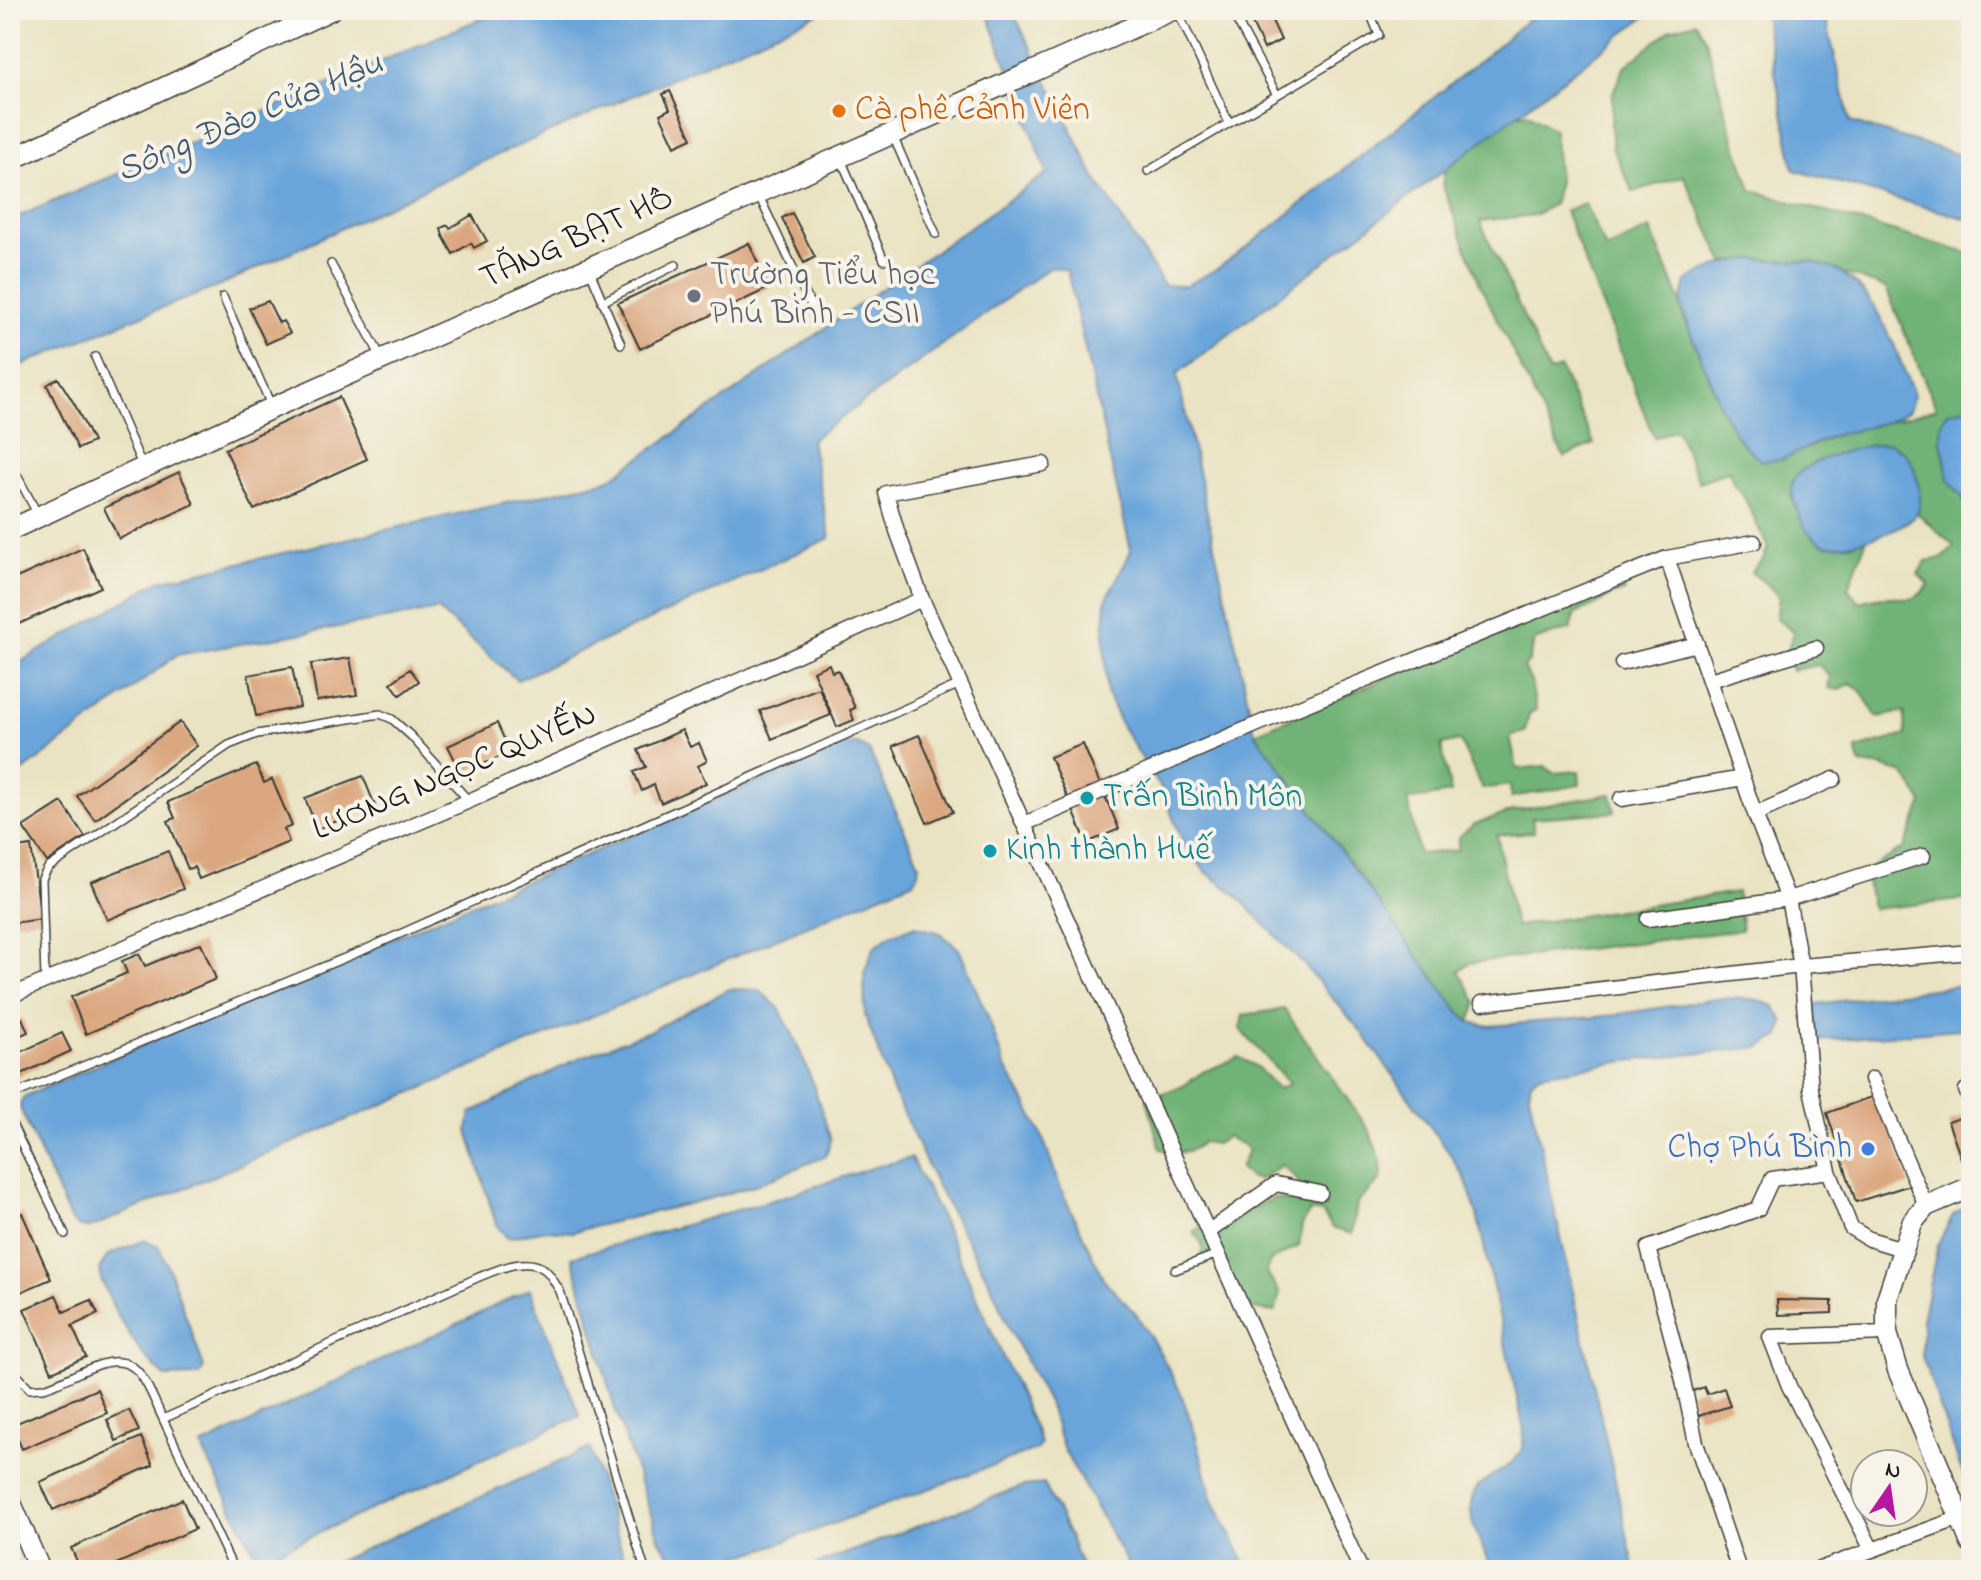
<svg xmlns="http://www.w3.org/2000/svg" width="1981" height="1580" font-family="'Indie Flower',sans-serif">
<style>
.forest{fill:#71b376;stroke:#466849;stroke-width:2;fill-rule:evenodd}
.water{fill:#69a4da;stroke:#42607b;stroke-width:2}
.building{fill:#dba780}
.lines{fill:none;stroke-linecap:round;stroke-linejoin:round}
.lane-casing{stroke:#3b3a35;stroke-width:10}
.street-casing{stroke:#3b3a35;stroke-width:17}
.secondary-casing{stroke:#3b3a35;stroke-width:23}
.lane{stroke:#fff;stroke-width:7}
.street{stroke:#fff;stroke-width:14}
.secondary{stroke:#fff;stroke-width:20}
.food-dot{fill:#e8710a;stroke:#f7f3e8;stroke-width:3}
.worship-dot{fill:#6b7280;stroke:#f7f3e8;stroke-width:3}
.culture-dot{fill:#0f9aa8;stroke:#f7f3e8;stroke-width:3}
.shop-dot{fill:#3f7fe0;stroke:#f7f3e8;stroke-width:3}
.labels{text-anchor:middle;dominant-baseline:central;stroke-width:8;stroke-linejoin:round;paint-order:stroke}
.food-label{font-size:34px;fill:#c56008;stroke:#f7f3e8;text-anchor:start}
.street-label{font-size:34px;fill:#1c1c1c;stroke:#f7f3e8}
.worship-label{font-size:34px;fill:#5b616d;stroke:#f7f3e8;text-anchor:start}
.culture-label{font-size:34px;fill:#0d838f;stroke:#f7f3e8;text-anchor:start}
.shop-label{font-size:34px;fill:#366cbe;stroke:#f7f3e8;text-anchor:end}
.water-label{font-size:36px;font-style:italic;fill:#3f5971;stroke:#f7f3e8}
</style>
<rect width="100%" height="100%" fill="#f7f3e8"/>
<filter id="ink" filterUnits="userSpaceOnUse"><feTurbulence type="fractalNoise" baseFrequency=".0125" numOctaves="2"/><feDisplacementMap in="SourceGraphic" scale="16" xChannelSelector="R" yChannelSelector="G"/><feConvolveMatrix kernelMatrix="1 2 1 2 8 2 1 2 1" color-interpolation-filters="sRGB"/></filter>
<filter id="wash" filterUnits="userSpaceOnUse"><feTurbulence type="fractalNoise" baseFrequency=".006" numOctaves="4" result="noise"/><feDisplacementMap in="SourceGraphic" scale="32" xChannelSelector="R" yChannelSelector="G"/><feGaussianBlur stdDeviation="1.8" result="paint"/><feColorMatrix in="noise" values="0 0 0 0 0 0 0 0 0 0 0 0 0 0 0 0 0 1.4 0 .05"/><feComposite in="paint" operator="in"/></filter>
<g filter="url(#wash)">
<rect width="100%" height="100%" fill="#eae3c3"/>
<!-- forest -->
<path class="forest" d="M1696,22L1706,40L1728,120L1751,190L1971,254V407L1948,412L1942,422L1941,441L1949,480L1971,509V899L1872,909L1865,871L1904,848L1923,803L1904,774L1884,767L1860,764L1856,749L1906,735L1904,712L1877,717L1860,690L1851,683L1840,690L1828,688L1830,677L1819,665L1792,670L1787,650L1794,633L1776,618L1779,597L1770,587L1751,572L1763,559L1768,548L1744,497L1734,485L1729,471L1699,482L1676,429L1654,438L1565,211L1585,204L1606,249L1650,229L1681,302L1680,308L1723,412L1781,460L1832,436L1917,414L1936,408L1886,288L1813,262L1747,259L1724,263L1684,176L1633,192L1613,150L1611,125L1613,92L1624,67L1671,29ZM1792,484L1920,500L1917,513L1954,546L1943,558L1926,561L1918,574L1929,585C1911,606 1910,597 1887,597C1878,597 1869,599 1860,602L1848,589L1867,539L1848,544L1798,512L1792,497Z
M1527,113L1554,130L1559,181L1554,204L1535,215L1480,221L1549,372L1560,368L1594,444L1564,457L1480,284L1442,184L1449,152L1496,116Z
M1621,580L1625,592L1613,594L1596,605L1575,614L1570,630L1559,632L1534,641L1529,661L1524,668L1531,681L1536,710L1529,714L1525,732L1510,736L1517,769L1545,766L1553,773L1579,771L1580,785L1511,797L1510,785L1482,789L1460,741L1441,745L1451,793L1408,800L1419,854L1458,850V837L1475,824L1513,811L1611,794L1615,812L1532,818L1534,832L1497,835L1515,926L1737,892L1742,930L1470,963L1459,971L1477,1003L1470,1022L1458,1011L1255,733Z
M1284,1009L1369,1130L1381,1161L1382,1178L1357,1204L1352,1234L1334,1229L1322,1213L1310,1211L1302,1225L1299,1246L1270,1261L1266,1273L1280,1292L1275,1312L1251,1309L1234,1302L1237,1288L1221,1282L1223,1265L1202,1256V1243L1193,1232L1212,1220L1231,1212L1258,1206L1274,1198L1290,1200L1303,1197C1302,1182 1293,1175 1282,1165L1259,1180L1249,1177L1240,1168L1248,1150L1242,1144L1227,1137L1216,1144L1203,1142C1187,1156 1180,1153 1160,1149L1147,1099L1183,1086L1203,1072L1239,1057L1257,1067L1278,1089L1290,1084L1240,1029L1243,1015Z"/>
<!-- water -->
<path class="water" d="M501,10H827L486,160L217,287L130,320L10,370V220Z
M986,10H1012L1095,177L1164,285L1185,286L1217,269L1256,240L1482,59L1539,10H1654L1177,374L1255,733L1458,1011L1470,1022L1490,1026L1606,1016L1723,998L1754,999L1774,1006L1784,1022L1780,1036L1760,1047L1627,1061L1539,1074L1531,1081L1529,1094L1635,1570H1493C1486,1554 1472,1529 1471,1512C1468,1472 1511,1478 1522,1448C1524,1443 1523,1435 1524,1430L1477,1214L1466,1181L1450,1154L1360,1030L1305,966L1237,896L1205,871L1185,847L1161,788L1122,727L1107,694L1104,630L1106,600L1131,551L1067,270L1050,267L811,440L830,538L517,680L438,610L177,655L10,781V668L159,581L608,480L1047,173Z
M1763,10H1824L1850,122L1971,158V220L1794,170Z
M1747,259L1813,262L1840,271L1859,287L1875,307L1894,345L1914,395L1909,410L1888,422L1832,436L1781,460L1761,461L1740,441L1723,412L1691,334L1681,302L1686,282C1706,269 1723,263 1747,259Z
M1971,407V509L1949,480L1941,441L1942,422L1948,412Z
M1891,443C1896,447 1902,450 1906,454C1916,465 1924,499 1917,513C1908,529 1844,550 1826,545C1822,544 1814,538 1811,535C1804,529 1799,516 1796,508C1794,501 1790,491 1792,484C1798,459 1869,444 1891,443Z
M845,744H858L869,750L919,864L918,873L914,881L90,1228L80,1227L71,1221L20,1108L21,1101L25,1096Z
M916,926L940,933L959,949L988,1017L1004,1064L1026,1103L1043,1138L1060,1187L1104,1280L1136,1314L1159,1351L1180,1391L1195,1433L1213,1501L1240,1552L1246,1570H1131L1064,1450L1048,1403L1011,1332L991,1285L938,1188L892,1089L865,1015L864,973L874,947L890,935Z
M1971,984V1028L1817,1041L1815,1004Z
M729,989L759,990L779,1008L793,1035L812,1081L831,1140L826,1156L755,1185L712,1198L572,1232L546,1230L507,1238L496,1224L468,1131L471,1113L579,1058L652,1030Z
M911,1158L942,1219L1038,1436L1040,1445L1036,1450L761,1550L695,1566L672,1559L660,1541L614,1406L572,1257L783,1197L871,1168Z
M1971,1203V1493L1960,1466L1922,1356V1320L1938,1244L1953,1215Z
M145,1240L158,1246L168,1266L204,1367L199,1376L165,1377L143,1355L117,1315L101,1280L100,1268L108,1255Z
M530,1289L580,1416L258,1560L201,1446Z
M590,1448L628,1570H318Z
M1044,1484L1068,1533L1083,1570H802L1023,1486Z"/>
<g id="blocks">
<!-- building -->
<path class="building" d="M1258,10H1267L1281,40L1264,49L1248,15Z
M670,91L692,138L675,146L660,114L670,109L663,94Z
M792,213L815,257L804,263L782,218Z
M472,215L487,241L474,248L471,243L453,254L443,236L441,228L448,225L450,228Z
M749,243L769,288L640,349L618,303Z
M268,301L279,323L283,321L290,333L266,344L249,308Z
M58,378L75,405L93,442L78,449L47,385Z
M339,397L367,459L254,510L225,449Z
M179,472L194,504L119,539L104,508Z
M83,548L101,587L10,628V581Z
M350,658L357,695L317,701L311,664Z
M829,664L832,672L838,670L855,708L850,710L854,720L837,727L813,671Z
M292,667L300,707L256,716L248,675Z
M410,669L419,681L400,695L391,683Z
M819,688L831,715L772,739L760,711Z
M180,722L197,746L95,820L77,796Z
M497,723L510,752L462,774L448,746Z
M682,730L690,747L699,743L707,761L698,766L706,783L661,803L654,785L642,791L634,772L646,767L638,750Z
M919,735L953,812L927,823L893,746Z
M1083,744L1119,829L1087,843L1050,757Z
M256,765L264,783L272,779L292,826L284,829L289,842L199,879L194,867L188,869L168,821L175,818L168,802Z
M363,776L375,806L317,829L305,798Z
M62,802L85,837L47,862L23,827Z
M31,846L41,919L12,923L10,849Z
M168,851L183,889L107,920L91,882Z
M201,943L216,979L86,1034L71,997L127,973L122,961L139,954L145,966Z
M22,1018L28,1032L10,1040V1023Z
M62,1033L71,1051L13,1078L10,1072V1057Z
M1879,1094L1910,1185L1856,1202L1827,1113Z
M1971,1114V1171L1966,1172L1948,1122Z
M22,1213L51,1279L21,1292L14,1277L19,1275L10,1255V1218Z
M56,1295L64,1312L91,1300L98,1314L72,1326L86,1357L52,1372L24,1309Z
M1777,1300L1832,1301V1313L1778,1315Z
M1704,1387L1707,1394L1724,1388L1730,1406L1698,1416L1690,1392Z
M97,1389L107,1413L22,1449L12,1425Z
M129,1410L139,1431L116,1441L107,1420Z
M141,1437L153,1465L53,1510L40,1482Z
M182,1499L195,1529L103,1570H81L71,1548Z
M1886,1561L1890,1570H1874L1872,1566Z"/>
</g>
</g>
<g filter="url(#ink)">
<use href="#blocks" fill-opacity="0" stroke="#3b3a35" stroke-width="2"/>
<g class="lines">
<defs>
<path id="lane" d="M1177,10L1229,123
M1231,10L1277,95
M1949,15L1964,10
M893,136L936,234
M841,159L884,260
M1148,171L1379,35L1369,10
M759,196L814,312
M331,264L381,357
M590,271L621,344
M223,297L271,405
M602,302L676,265
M95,357L142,465
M10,462L37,513
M45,980L42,879L48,868L229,745L257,734L380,714L392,719L411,736L469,801
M10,1096L364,950L960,684
M10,1120L65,1234
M1175,1270L1218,1254
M10,1360L16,1374L30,1389C35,1388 39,1388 43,1388C71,1382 116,1342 140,1374C150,1387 156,1405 163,1419
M234,1570L163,1419L479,1277C497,1270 525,1256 544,1269C551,1274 555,1284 560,1291L645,1570"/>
<path id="street" d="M1043,464L886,493L897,531L922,599L1361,1570
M1667,558L1755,814L1788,899L1801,966L1811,1089L1829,1171L1851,1228L1869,1239L1902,1249
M1622,663L1697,644
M1710,680L1816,648
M1621,799L1743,778
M1755,814L1834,779
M1024,824L1265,721L1667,558L1754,542
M1648,919L1788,899L1923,856
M10,996L469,801L922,599
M1482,1003L1801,966L1971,952
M1872,1079L1926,1206
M1966,1090L1971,1103
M1208,1232L1276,1184L1320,1193
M1872,1550L1789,1386L1770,1337L1887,1333
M1739,1570L1696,1443L1682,1376L1648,1248L1758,1209L1772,1179L1829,1171
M1817,1570L1960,1518"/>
<path id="secondary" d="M10,160L330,10
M10,530L272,408L1172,10
M1971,1187L1926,1206L1912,1223L1887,1299V1333L1898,1370L1971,1543
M10,1501L40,1570"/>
</defs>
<!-- lane casing -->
<use href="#lane" class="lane-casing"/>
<!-- street casing -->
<use href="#street" class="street-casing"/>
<!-- secondary casing -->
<use href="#secondary" class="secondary-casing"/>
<!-- lane -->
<use href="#lane" class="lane"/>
<!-- street -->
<use href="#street" class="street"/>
<!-- secondary -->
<use href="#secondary" class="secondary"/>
</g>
</g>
<!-- markers -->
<circle class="food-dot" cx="839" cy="111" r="8"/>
<circle class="worship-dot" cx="694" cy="296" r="8"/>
<g class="culture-dot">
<circle cx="1087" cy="798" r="8"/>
<circle cx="990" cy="851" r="8"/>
</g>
<circle class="shop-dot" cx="1868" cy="1149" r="8"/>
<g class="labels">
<!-- food labels -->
<g class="food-label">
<text x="855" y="111">Cà phê Cảnh Viên</text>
</g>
<!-- street labels -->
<g class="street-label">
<text transform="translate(577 239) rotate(-24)">TĂNG BẠT HỔ</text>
<text transform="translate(455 773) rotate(-23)">LƯƠNG NGỌC QUYẾN</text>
</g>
<!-- worship labels -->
<g class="worship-label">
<text x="710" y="276">Trường Tiểu học<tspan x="710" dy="39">Phú Bình - CSII</tspan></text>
</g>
<!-- culture labels -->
<g class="culture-label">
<text x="1103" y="798">Trấn Bình Môn</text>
<text x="1006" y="851">Kinh thành Huế</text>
</g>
<!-- shop labels -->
<g class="shop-label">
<text x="1852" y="1149">Chợ Phú Bình</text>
</g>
<!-- water labels -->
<g class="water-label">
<text transform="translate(250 118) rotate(-23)">Sông Đào Cửa Hậu</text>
</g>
</g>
<!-- margin -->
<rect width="1981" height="1580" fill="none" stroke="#f7f3e8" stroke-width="40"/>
<!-- north arrow -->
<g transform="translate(1889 1488) rotate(13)"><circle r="38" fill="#f7f3e8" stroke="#9f9d96" stroke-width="2"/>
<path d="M0-6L14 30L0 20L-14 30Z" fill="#b5179e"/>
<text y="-12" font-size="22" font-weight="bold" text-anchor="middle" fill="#1c1c1c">N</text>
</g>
</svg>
